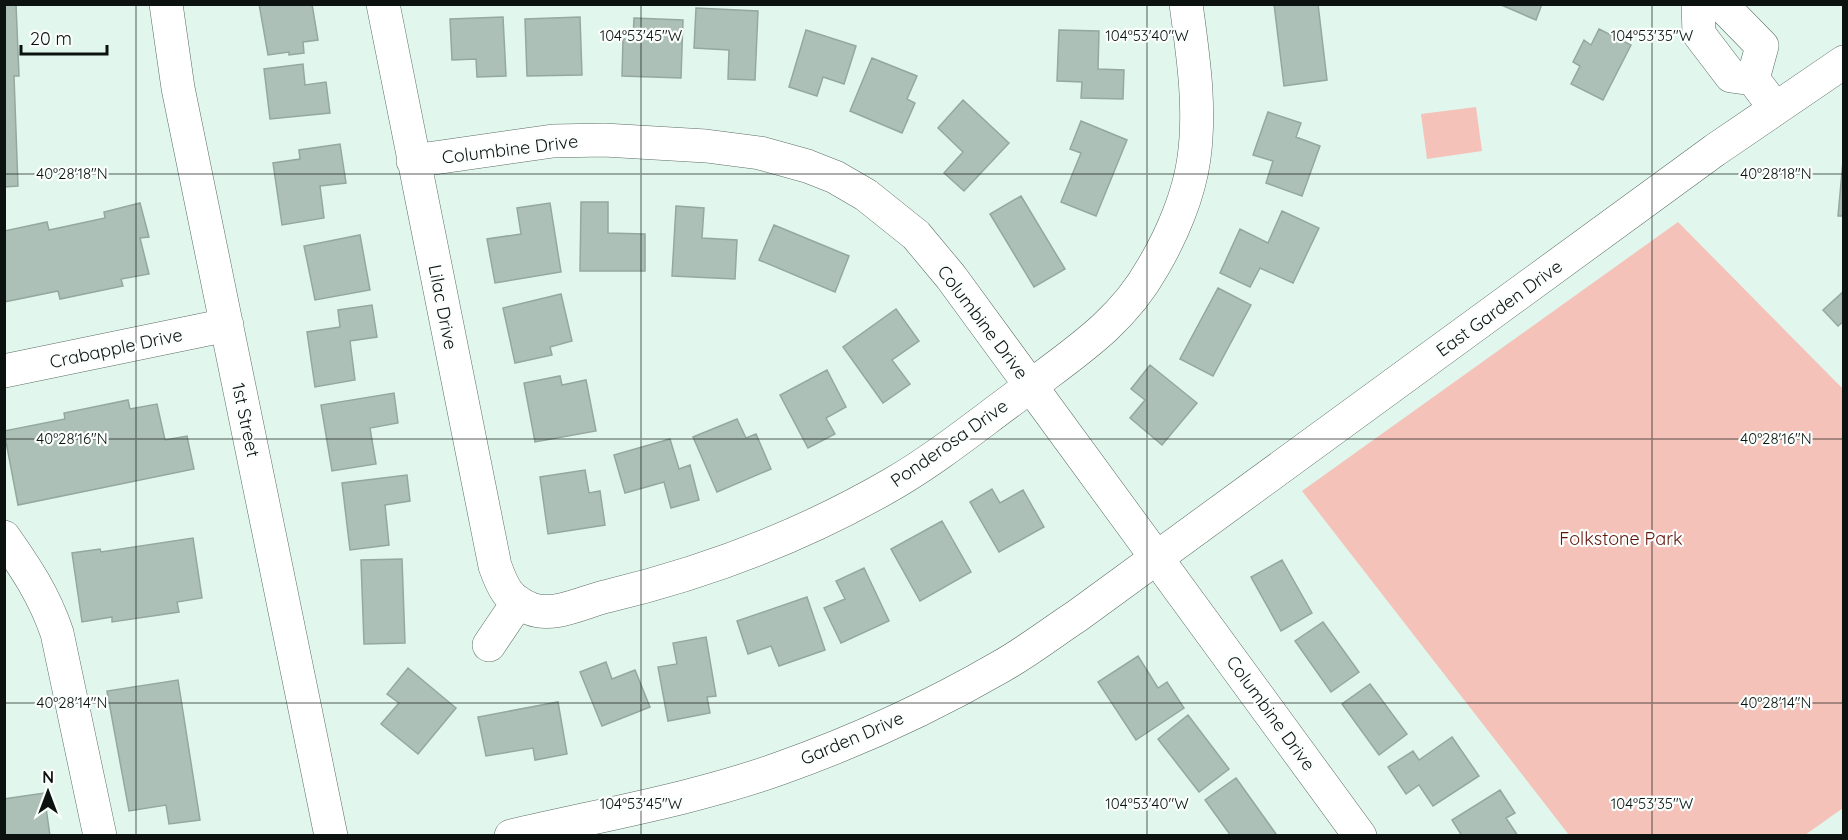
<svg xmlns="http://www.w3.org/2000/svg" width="1848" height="840" font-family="Quicksand,sans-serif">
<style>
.green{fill:#f4c2b9}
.building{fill:#acc0b7;stroke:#95a8a0;stroke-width:1.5}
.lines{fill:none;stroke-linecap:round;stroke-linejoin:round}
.minor-casing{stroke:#5c6e66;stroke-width:34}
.minor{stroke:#fff;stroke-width:33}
.ticks{fill:none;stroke:#0b120f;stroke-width:1.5;stroke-opacity:0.45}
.labels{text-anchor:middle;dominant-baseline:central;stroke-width:4.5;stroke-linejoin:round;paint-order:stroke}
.street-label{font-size:18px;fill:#0b120f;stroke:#fafefc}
.park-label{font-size:18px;fill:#61130a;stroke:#fafefc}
.ticks-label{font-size:15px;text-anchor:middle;fill:#0b120f;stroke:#fafefc;stroke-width:4.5;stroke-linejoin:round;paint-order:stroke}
</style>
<rect width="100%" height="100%" fill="#e1f6ec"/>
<!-- green -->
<path class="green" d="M1476,107L1482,151L1427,159L1421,114Z
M1678,222L1843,389V808L1805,835H1569L1302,491Z"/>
<!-- building -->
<path class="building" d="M4,4H16L19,76H14L18,186L4,187Z
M259,4H312L318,40L303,42L304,53L289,55V52L268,55Z
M1274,4H1318L1327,80L1284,86Z
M1499,4H1542L1536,20Z
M696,8L758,11L755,80L728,79L729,50L694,48Z
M503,17L506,76L477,77L476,59L452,60L450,19Z
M580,17L582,75L527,76L525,19Z
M634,18L683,20L681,78L622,76L623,39H633Z
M1599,29L1631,45L1603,100L1571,84L1580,66L1573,62L1584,40L1591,45Z
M806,30L856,46L844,84L823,77L817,96L789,87Z
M1059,30L1099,31L1098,69L1124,70L1123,99L1081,98L1082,82L1057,81Z
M872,58L917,76L907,99L915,103L902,133L850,111Z
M303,64L305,85L326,82L330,113L270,119L264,69Z
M963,100L1009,143L964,191L944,173L963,152L938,128Z
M1268,112L1301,123L1296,137L1320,146L1302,196L1266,183L1273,161L1253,155Z
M1081,121L1127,140L1096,216L1061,202L1081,153L1070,149Z
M340,144L346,183L320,186L324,218L282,225L273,163L300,159L299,150Z
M1844,150V216H1838Z
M1021,196L1065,269L1034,287L990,214Z
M581,202H608V233L645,234V271H580Z
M140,203L149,237L140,238L149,274L121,279L123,286L60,299L58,291L4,302V231L47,222L49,230L105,218L104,212Z
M550,203L561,272L495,283L487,239L521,234L517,208Z
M676,206L704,208L702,238L737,240L735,279L672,276Z
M1282,211L1319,228L1293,283L1260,268L1250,287L1220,273L1240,229L1268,243Z
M774,225L849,256L835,292L759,260Z
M360,235L370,290L315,300L304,246Z
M1218,288L1251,305L1213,376L1180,359Z
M1844,291V321L1838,326L1823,310Z
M561,294L572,341L550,347L552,355L515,363L503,308Z
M372,305L377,337L350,341L355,380L315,387L307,332L340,327L338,310Z
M896,309L919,341L892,360L910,384L883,403L843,347Z
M1150,365L1197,403L1162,445L1130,418L1145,400L1131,389Z
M827,370L846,407L826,418L835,434L808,448L780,395Z
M560,376L562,385L586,380L596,431L535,442L524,383Z
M394,393L398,423L370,428L376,464L332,471L321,405Z
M128,400L130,409L157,404L165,440L187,436L194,469L18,505L4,431L65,419L64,413Z
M737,419L746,438L756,434L771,469L717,492L693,437Z
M670,439L679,469L690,465L699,500L671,508L664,482L625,493L614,455Z
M585,470L589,493L600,491L605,525L548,534L540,477Z
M407,475L410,501L385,505L389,545L350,550L342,483Z
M992,489L1000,503L1023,490L1044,527L999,552L970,502Z
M942,521L971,572L920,601L891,549Z
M193,538L202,598L177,602L179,612L112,622V617L82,622L72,553L100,549L101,552Z
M402,559L405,643L364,644L361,560Z
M1282,560L1312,613L1281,631L1251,577Z
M864,568L889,621L841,643L824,608L845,599L836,581Z
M807,597L825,650L779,666L771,646L748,654L737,621Z
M1323,622L1359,672L1331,692L1295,641Z
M706,637L716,696L707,697L710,713L668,721L658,667L677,664L673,643Z
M1138,656L1158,688L1167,682L1184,708L1136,740L1098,682Z
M606,662L612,679L635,670L650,707L602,726L580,672Z
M408,668L456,708L418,754L381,724L399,703L387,694Z
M178,680L200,820L169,824L166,805L129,811L107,691Z
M1370,684L1407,734L1379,755L1342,704Z
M558,702L567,754L535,760L533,748L486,756L478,717Z
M1188,715L1229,769L1199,792L1158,739Z
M1452,737L1479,776L1433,806L1419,785L1406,794L1388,767L1413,751L1419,760Z
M1236,778L1276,834L1274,836H1231L1205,800Z
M1500,790L1515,813L1506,818L1518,836H1462L1452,820Z
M44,793L50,836H4V799Z"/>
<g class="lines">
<defs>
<path id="minor" d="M166,4L178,88L331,836
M383,4L495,566C503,588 508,600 531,609C554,618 585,601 608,596C708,572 805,535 894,483C940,456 981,422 1024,391C1074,353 1122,323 1153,267C1172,235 1189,195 1194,158C1201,107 1193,55 1186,4
M1698,4L1699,34L1731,76L1753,79L1775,108
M1721,4L1762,46L1753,79
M413,161L553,141L604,140L706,146L760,153L807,166L835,177L866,195L916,235L951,277L1360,836
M4,371L227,325
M4,537C27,570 44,595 57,633L100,836
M489,645L518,602
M511,836C600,815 695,799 781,768C857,741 931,707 1000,667C1027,652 1051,633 1077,616L1715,150L1844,62"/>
</defs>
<!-- minor casing -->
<use href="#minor" class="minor-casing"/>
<!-- minor -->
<use href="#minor" class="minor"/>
</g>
<!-- ticks -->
<path class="ticks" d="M136,4V836M641,4V836M1147,4V836M1652,4V836M4,174H1844M4,439H1844M4,703H1844"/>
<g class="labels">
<!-- street labels -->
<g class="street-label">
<text transform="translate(510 149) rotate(-7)">Columbine Drive</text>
<text transform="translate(443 307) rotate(79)">Lilac Drive</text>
<text transform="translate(1499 308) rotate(-36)">East Garden Drive</text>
<text transform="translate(983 322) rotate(53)">Columbine Drive</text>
<text transform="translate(116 348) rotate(-12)">Crabapple Drive</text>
<text transform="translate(246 420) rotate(78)">1st Street</text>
<text transform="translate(949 443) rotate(-35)">Ponderosa Drive</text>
<text transform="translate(1271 713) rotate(54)">Columbine Drive</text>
<text transform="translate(852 738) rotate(-23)">Garden Drive</text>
</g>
<!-- park labels -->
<g class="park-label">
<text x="1621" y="538">Folkstone Park</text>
</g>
</g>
<g class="ticks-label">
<text x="641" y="41">104°53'45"W</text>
<text x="1147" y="41">104°53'40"W</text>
<text x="1652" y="41">104°53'35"W</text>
<text x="72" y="179">40°28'18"N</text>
<text x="1776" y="179">40°28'18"N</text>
<text x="72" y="444">40°28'16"N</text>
<text x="1776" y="444">40°28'16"N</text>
<text x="72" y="708">40°28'14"N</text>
<text x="1776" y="708">40°28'14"N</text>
<text x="641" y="809">104°53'45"W</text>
<text x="1147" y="809">104°53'40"W</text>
<text x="1652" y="809">104°53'35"W</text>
</g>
<!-- border -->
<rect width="1848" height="840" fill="none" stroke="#0b120f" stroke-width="12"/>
<!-- north arrow -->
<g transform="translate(48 792)" stroke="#fafefc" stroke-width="4.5" paint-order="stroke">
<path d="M0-4.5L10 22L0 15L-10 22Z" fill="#0b120f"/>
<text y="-9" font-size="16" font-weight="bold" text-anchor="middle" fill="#0b120f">N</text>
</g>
<!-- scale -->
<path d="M21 45v9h86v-9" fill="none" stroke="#0b120f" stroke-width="3"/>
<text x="30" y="45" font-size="18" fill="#0b120f" stroke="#fafefc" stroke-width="4.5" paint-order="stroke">20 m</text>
</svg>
